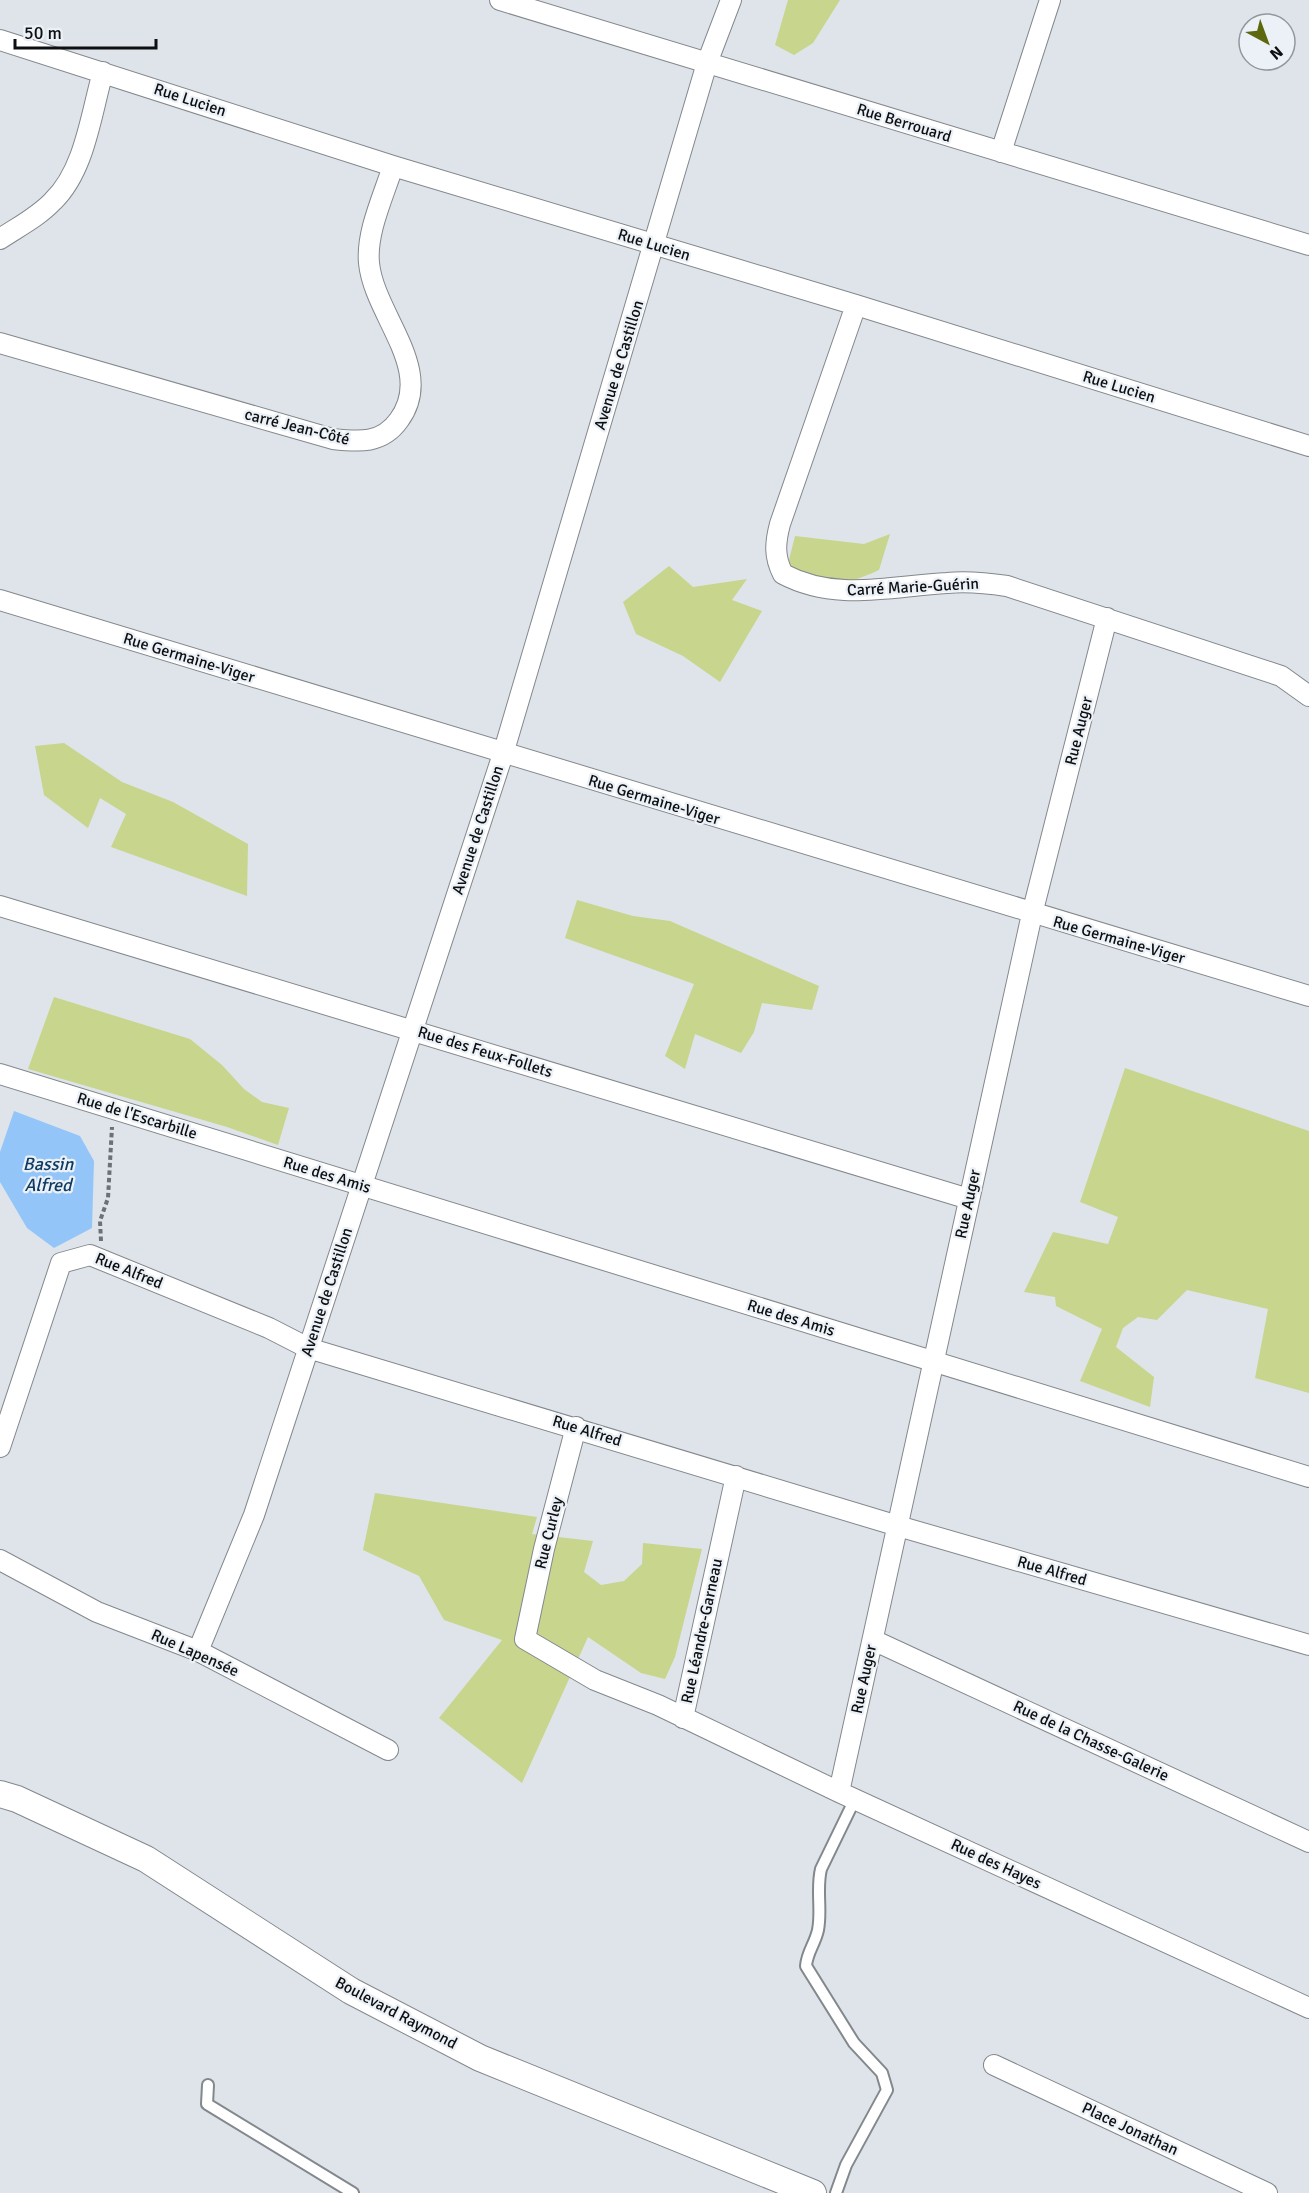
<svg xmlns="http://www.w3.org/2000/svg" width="1309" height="2193" font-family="Signika,sans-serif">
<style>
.green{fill:#c8d58d}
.water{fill:#93c5f9}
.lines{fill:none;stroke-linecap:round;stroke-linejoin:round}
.service-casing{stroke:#83888d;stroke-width:14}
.minor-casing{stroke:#83888d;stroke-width:22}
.tertiary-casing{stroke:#83888d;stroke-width:28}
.path{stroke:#6d7074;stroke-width:4;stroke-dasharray:4.5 3;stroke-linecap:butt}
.service{stroke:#fff;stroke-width:10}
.minor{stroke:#fff;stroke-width:20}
.tertiary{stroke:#fff;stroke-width:26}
.labels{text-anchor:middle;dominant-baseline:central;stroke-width:4.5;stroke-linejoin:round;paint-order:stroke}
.street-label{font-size:16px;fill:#0d0f11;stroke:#ebf1f7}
.water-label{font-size:18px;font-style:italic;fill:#0e3b64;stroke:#ebf1f7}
</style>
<rect width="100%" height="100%" fill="#dee4ea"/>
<!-- green -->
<path class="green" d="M788,0H840L813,43L794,55L775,45Z
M890,534L879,570C836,590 830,583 786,572L795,536L864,544Z
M669,566L693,587L747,579L732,600L762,611L720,682L683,656L636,634L623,602Z
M64,743L122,782L173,802L248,844L247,896L111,847L126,814L100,798L88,828L44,795L35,746Z
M577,900L633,916L670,921L819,986L812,1010L762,1003L754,1032L741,1053L695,1034L685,1069L665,1056L694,984L565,938Z
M54,997L190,1039L222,1065L244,1089L262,1102L289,1108L278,1145L227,1127L28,1069Z
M1125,1068L1309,1131V1393L1255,1378L1268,1309L1187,1290L1157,1320L1138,1317L1123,1328L1116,1347L1154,1377L1150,1407L1080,1381L1102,1329L1056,1306L1055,1297L1024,1292L1053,1232L1108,1244L1118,1217L1080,1202Z
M375,1493L537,1517L532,1534L593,1541L584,1572L601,1585L624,1581L642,1564L643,1543L702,1549L675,1657L665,1679L641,1673L588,1637L522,1783L439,1718L502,1640L444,1620L419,1576L363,1550Z"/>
<!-- water -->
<path class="water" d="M14,1111L80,1136L94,1161L92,1228L54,1248L27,1228L0,1182V1152Z"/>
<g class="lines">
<defs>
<path id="service" d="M208,2085L207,2104L353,2193
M836,2193L846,2165L887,2090L882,2073L854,2043L806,1966C807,1952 815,1944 818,1930C822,1910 816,1889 821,1869L855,1799"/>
<path id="minor" d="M500,0L1309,245
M0,40L393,166L856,305L1309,446
M1001,152L1050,0
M0,239C18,227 38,217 53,201C85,170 91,114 103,72
M856,305L780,524C775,543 774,557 783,574C836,602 890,586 947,583C967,581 987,583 1007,586L1281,676L1309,696
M0,343L333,439C359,442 382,444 399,420C436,370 374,315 369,263C366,232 384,195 393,166
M0,600L1309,996
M0,906L969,1199
M0,1074L1309,1477
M576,1427L544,1549L525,1639L595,1680L658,1705L839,1792L1309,2008
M0,1447L61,1263L90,1255L269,1328L308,1348L898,1526L1309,1645
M0,1560L97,1612L198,1651L388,1750
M873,1640L1309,1842
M198,1651L254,1515L503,754L707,63L731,0
M683,1718L736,1476
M839,1792L1032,914L1107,618
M994,2065L1267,2193"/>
<path id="tertiary" d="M0,1794L17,1799L146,1859L351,1991L480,2058L813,2193"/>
</defs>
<!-- service casing -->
<use href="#service" class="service-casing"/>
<!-- minor casing -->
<use href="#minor" class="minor-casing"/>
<!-- tertiary casing -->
<use href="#tertiary" class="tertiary-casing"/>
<!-- path -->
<path class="path" d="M101,1241L100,1221L108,1198L112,1127"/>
<!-- service -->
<use href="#service" class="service"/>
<!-- minor -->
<use href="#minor" class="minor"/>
<!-- tertiary -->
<use href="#tertiary" class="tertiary"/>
</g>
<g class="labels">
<!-- street labels -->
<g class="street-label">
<text transform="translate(190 100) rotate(18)">Rue Lucien</text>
<text transform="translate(904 123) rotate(17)">Rue Berrouard</text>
<text transform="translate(654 245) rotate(17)">Rue Lucien</text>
<text transform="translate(619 365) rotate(-73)">Avenue de Castillon</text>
<text transform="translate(1119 387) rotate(17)">Rue Lucien</text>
<text transform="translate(297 427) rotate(14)">carré Jean-Côté</text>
<text transform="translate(913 587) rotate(-3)">Carré Marie-Guérin</text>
<text transform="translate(189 658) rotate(17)">Rue Germaine-Viger</text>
<text transform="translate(1079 731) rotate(-76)">Rue Auger</text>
<text transform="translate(654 800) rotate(17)">Rue Germaine-Viger</text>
<text transform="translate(478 830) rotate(-72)">Avenue de Castillon</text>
<text transform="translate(1119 940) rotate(16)">Rue Germaine-Viger</text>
<text transform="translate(485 1052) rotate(17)">Rue des Feux-Follets</text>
<text transform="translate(137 1116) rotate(17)">Rue de l'Escarbille</text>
<text transform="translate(327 1175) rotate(17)">Rue des Amis</text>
<text transform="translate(968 1204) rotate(-78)">Rue Auger</text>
<text transform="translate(129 1271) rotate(22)">Rue Alfred</text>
<text transform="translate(327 1292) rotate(-72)">Avenue de Castillon</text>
<text transform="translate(791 1318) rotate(17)">Rue des Amis</text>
<text transform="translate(587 1431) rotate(17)">Rue Alfred</text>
<text transform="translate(549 1533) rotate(-76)">Rue Curley</text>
<text transform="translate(1052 1571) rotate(16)">Rue Alfred</text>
<text transform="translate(702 1631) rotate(-78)">Rue Léandre-Garneau</text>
<text transform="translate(195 1653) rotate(24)">Rue Lapensée</text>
<text transform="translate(864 1679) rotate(-78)">Rue Auger</text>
<text transform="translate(1091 1741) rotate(25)">Rue de la Chasse-Galerie</text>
<text transform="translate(996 1864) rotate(25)">Rue des Hayes</text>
<text transform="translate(396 2013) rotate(28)">Boulevard Raymond</text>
<text transform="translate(1130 2129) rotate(25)">Place Jonathan</text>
</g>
<!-- water labels -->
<g class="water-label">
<text x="48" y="1164">Bassin<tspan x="48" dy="21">Alfred</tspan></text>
</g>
</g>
<!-- north arrow -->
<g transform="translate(1267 42) rotate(139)"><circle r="28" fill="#ebf1f7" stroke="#92979b" stroke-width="1.5"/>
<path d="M0-4.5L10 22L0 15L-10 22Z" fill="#5d680e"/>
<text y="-9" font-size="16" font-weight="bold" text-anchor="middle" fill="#0d0f11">N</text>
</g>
<!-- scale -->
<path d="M15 39v9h141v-9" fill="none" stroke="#0d0f11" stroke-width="3"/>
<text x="24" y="39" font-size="18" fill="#0d0f11" stroke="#ebf1f7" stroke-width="4.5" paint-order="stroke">50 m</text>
</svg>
